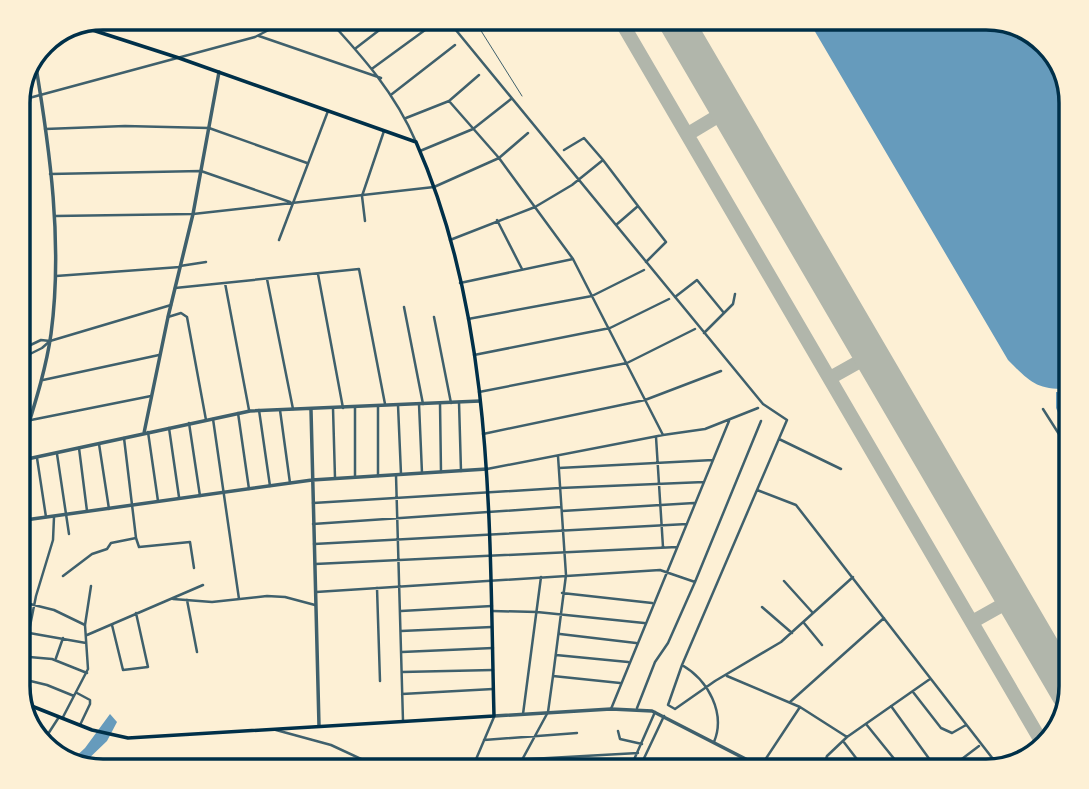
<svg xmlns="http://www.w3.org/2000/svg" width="1089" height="789" font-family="Rubik,sans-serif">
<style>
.water{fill:#669bbc}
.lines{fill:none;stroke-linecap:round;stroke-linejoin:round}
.taxiway{stroke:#b1b6ab;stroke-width:14}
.runway{stroke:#b1b6ab;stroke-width:35}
.service{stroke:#3f606c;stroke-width:1}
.minor{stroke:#3f606c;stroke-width:2.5}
.tertiary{stroke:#3f606c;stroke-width:3.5}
.secondary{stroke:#003049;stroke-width:3.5}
.rim{fill:none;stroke:#003049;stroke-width:3.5}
</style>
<rect width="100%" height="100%" fill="#fdf0d5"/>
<!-- water -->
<path class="water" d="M807,18H987L1038,35L1063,65L1071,102V389C1037,390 1031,383 1008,360Z
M1056,392L1071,393V412L1060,417L1056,408Z
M110,714L117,722L107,741L82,765L71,761L85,748Z"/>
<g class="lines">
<!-- taxiway -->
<path class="taxiway" d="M619,18L1044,746
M688,134L728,110
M830,378L871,355
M972,622L1013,599"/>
<!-- runway -->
<path class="runway" d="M674,18L1069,694"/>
<!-- service -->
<path class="service" d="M473,18L522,96"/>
<!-- minor -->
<path class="minor" d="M327,18C363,57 395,93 416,142
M446,18L763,404L787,420L682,665L668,705L675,709L715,681L781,642L853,577
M335,26L346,18
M259,36L381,78
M356,48L395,18
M373,68L436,22
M392,94L455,45
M18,101L255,37L292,18
M449,101L499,158L573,259L663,435
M406,118L449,101L479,75
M45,129L125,126L209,128L307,163
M564,150L584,138L603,160
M420,151L473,129L511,99
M50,174L201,171L290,202
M55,216L193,214L434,187L499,158L528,133
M497,220L522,269
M365,221L362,196L384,131
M616,225L638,206L666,242L646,262
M279,240L328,111
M450,240L535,207L572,185L603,160L638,206
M180,266L206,262
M318,274L343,408
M56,276L180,267
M267,279L293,409
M225,283L249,410
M460,283L573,259
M175,288L359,269L385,404
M675,297L697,280L724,313
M404,307L423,404
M168,317L181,313L187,317L206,420
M434,317L451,403
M468,319L592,296L644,270
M704,333L733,304L735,294
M18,351L41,340L50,341L171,305
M474,355L610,328L669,299
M18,360L42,348L50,341
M43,380L159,355
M479,392L627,363L695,329
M459,402L461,471
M440,403L441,472
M419,404L422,473
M398,405L401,474
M378,406V476
M355,407V477
M333,408L335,478
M1043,409L1071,453
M259,410L270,486
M280,410L290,483
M238,413L249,489
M213,419L239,599
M31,420L151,396
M189,423L200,496
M169,428L179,497
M148,432L158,501
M483,434L645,400L721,371
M656,437L663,547
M779,439L841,469
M99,444L109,509
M79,448L87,511
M57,454L69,534
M37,458L46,517
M559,468L713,460
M487,469L663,435L705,429L758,408
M396,475L403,721
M757,490L796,505L1000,768
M313,503L560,488L704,482
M562,511L694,503
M313,524L561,507
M136,538L139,547L190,542L194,568
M314,544L687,524
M315,564L677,547
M63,576L92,554L107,549L111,543L136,538L124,438
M784,581L812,612
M377,588L380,681
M316,592L660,570L695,582
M562,593L652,603
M173,599L212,602L267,596L285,597L315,605
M187,600L197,652
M18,601L54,610L85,625
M762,607L792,633
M401,611L492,606
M492,611L537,612L644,623
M804,623L822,645
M112,625L123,670L148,667L136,613
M18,631L86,643
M29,631L36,596L53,540L54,517
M401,631L492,627
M560,634L636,643
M87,635L203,585
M402,652L493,648
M556,655L628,662
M18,656L52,659L87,673
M56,658L63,638
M682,665C708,680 726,713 714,742
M402,672L493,670
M553,676L620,683
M727,676L800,707L847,737
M18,678L47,685L74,696
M913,692L941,728L952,733L966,725
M77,693L90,700V704L80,725
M402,694L493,689
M790,702L884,618
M891,706L938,771
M637,708L655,662L668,643L695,582L761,421
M611,709L729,421
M523,714L541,577
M63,717L88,669L85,625L91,586
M866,724L904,771
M276,730L331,745L387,771
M618,731L620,739L642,744
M39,732L51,738L47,746
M48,734L59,717
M484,740L577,733
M843,741L866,771
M475,762L638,753
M761,766L800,707
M471,771L494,717
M516,771L548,712L553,676L566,575L558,456
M629,771L655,712
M638,771L664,716
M822,771L827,756L847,737L930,679
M946,771L979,746"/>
<!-- tertiary -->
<path class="tertiary" d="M311,410L319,726
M144,433L168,317L193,214L219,72
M18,459C30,418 45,376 51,334C63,244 50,150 35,61
M18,461L250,411L480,401
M18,521L312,480L487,469
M494,716L611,709L652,711L769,771"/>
<!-- secondary -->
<path class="secondary" d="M24,703L92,730L128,738L494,716C489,524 495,321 416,142L179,58L80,26"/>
</g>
<!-- crop -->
<path d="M0 0H1089V789H0ZM103 30H986A73 73 0 0 1 1059 103V686A73 73 0 0 1 986 759H103A73 73 0 0 1 30 686V103A73 73 0 0 1 103 30Z" fill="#fdf0d5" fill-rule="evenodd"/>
<path class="rim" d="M103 30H986A73 73 0 0 1 1059 103V686A73 73 0 0 1 986 759H103A73 73 0 0 1 30 686V103A73 73 0 0 1 103 30Z"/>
</svg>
